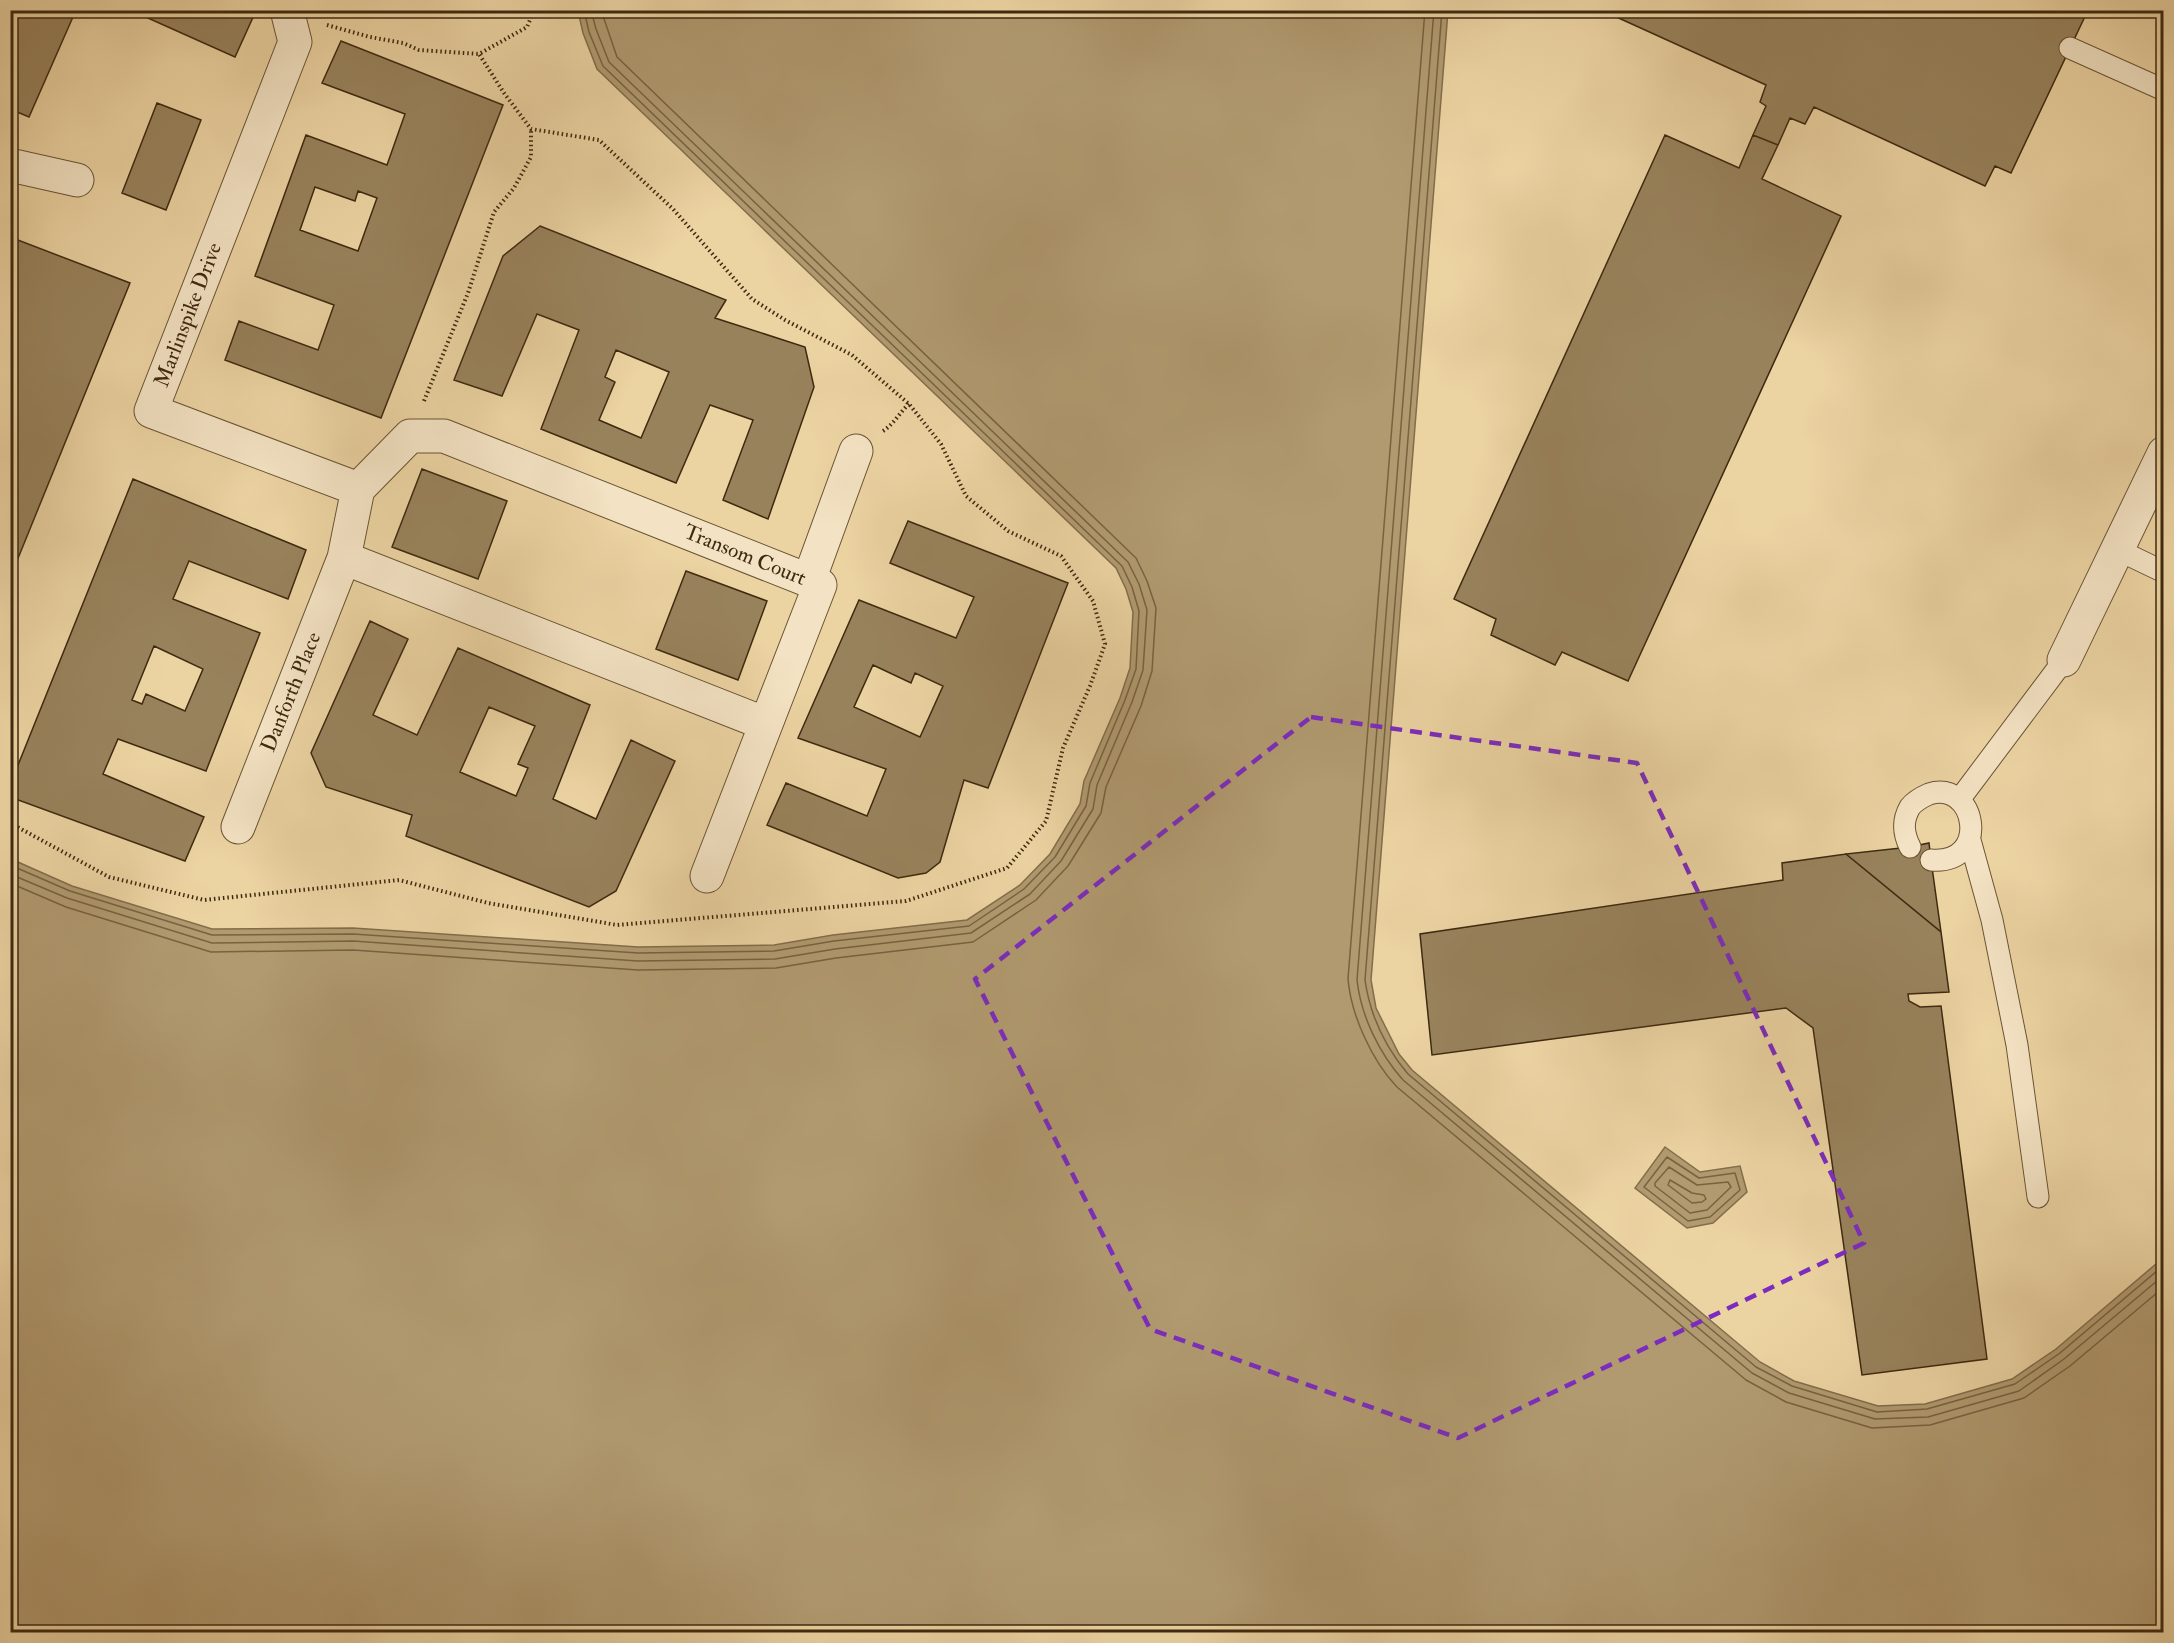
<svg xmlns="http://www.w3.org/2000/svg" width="2174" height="1643" font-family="'IM FELL Double Pica',serif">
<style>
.water{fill:#b19a70;stroke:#836d4a;stroke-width:1.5}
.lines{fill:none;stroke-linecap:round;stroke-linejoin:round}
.shore{stroke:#786240;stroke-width:1.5}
.building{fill:#98825c;stroke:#3e2a10;stroke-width:1.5;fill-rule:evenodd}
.lane-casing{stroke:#6a5434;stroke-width:23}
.street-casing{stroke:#6a5434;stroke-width:35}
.path{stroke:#3e2a10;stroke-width:4;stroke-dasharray:1.5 3;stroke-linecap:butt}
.lane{stroke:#f3e2c3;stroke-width:21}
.street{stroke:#f3e2c3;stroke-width:33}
.marked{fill:none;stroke:#7b2cbf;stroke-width:4.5;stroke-dasharray:12 8;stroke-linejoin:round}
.labels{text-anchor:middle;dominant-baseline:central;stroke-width:4.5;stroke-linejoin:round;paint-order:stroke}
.street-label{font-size:21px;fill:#3e2a10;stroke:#f3e2c3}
</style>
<rect width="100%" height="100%" fill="#ecd3a2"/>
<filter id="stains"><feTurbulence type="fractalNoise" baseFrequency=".00333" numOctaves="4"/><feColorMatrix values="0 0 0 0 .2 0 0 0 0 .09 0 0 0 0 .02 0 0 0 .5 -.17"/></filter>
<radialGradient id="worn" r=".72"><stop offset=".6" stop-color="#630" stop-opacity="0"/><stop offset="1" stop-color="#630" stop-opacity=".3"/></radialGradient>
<!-- water -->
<path class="water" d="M578,11H1448L1371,980L1376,1008L1399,1054L1412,1070L1760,1362L1794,1381L1878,1406L1925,1404L2012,1379L2056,1349L2163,1258V1632H11V859L72,886L212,929L353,928L638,947L774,945L833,935L967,920L1020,885L1050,854L1080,804L1084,781L1120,698L1130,668L1133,612L1126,589L1116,568L597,69L583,33Z
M1665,1147L1700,1172L1740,1166L1747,1192L1713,1223L1687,1228L1635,1188Z"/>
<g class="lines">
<!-- shore -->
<path class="shore" d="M1425,10L1348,979C1351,1015 1372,1061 1397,1087L1746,1380L1786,1402L1872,1428L1930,1425L2024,1398L2070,1366L2164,1287
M1434,10L1357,980C1361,1016 1379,1053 1403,1080L1752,1373L1789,1393L1875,1419L1928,1417L2019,1391L2064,1359L2164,1275
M1442,10L1365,980C1370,1015 1385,1047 1408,1074L1756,1367L1792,1386L1877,1412L1927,1409L2015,1384L2060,1353L2164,1265
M10,865L70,891L212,935L353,934L638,953L774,951L834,941L969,926L1024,889L1055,857L1086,806L1090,783L1125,700L1136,669L1139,611L1132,587L1122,566L603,66L589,32L584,10
M10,874L67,898L212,943L353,941L638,961L775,959L835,949L971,933L1030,894L1061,861L1093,809L1097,785L1132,702L1143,670L1147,610L1139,584L1128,562L609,62L596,29L591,10
M10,883L66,907L211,952L353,950L638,970L776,968L836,958L973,942L1036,900L1068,866L1101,813L1106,787L1141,706L1152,671L1156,608L1147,581L1136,558L617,57L601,10
M1667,1157L1699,1178L1735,1173L1740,1190L1710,1217L1688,1221L1644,1187Z
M1669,1167L1697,1185L1728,1182L1731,1187L1707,1210L1690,1213L1655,1186V1183Z
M1670,1180L1692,1193L1704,1195L1706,1199L1702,1202L1692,1203L1668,1185Z"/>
</g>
<!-- building -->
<path class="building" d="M10,10H76L29,117L10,109Z
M130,10H244L254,15L235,57Z
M441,10H493L465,17Z
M1601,10H2088L2011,173L1995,166L1985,186L1814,107L1805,124L1790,118L1778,145L1753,135L1766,106L1760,102L1766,85Z
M341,41L503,105L381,418L225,360L239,321L318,350L334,305L255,276L306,135L387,165L405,114L322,83ZM315,187L355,201L358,191L377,198L358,251L300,230Z
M157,103L201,120L166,210L122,193Z
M1665,135L1739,168L1753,135L1778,145L1762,179L1841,216L1628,681L1562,652L1555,665L1491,635L1496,619L1454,599Z
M540,226L726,300L715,318L805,347L814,387L768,519L723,500L753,420L710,405L676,483L541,429L579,330L537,314L502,396L454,380L503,256ZM616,350L669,372L641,438L599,420L615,382L605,377Z
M10,237L130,283L10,578Z
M422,469L507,501L478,579L392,547Z
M133,479L306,550L288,599L189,561L173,599L260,633L206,771L118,739L103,774L204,817L185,861L10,797V785ZM154,646L203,669L185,711L146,694L142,704L132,700Z
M908,521L1068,583L988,788L964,780L940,862L926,873L898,878L767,825L786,783L867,816L886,769L798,738L859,600L956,638L974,597L890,563ZM873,665L911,683L915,673L943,686L920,737L854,707Z
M686,571L767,601L738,680L656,649Z
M370,621L408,639L373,715L417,735L458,648L590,705L553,799L596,819L631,740L675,761L616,891L589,907L406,836L412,815L326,787L311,753ZM489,707L535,726L518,764L528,768L516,796L460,772Z
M1929,843L1931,860L1941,932L1846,854L1910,847Z
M1846,854L1941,932L1949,992L1908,994L1909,1001L1920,1007L1941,1006L1987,1359L1862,1375L1813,1028L1786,1008L1432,1055L1420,934L1783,880L1782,863Z"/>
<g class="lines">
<defs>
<path id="lane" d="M2070,48L2164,90
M2116,549L2164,572
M1959,800L2064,660
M1970,840L1992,920L2017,1045L2038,1197
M1910,847C1903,833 1902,821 1910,807C1915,801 1922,797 1929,794C1976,779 1992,865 1931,860"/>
<path id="street" d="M287,10L295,42L151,411L358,489
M10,165L77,180
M809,580L856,451
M2064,660L2164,453
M238,827L344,558L358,489L410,436H444L820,585L766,724L344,558
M707,876L766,724"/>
</defs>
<!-- lane casing -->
<use href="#lane" class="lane-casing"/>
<!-- street casing -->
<use href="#street" class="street-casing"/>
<!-- path -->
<path class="path" d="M327,25L370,37L403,43L419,50L479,54
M424,401L468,293L494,212L514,188L531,157V129
M883,431C894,424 900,412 909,404
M10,823L109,877L204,900L399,880L488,903L617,925L906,901L1007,868L1046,821L1063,748L1090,686L1105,644L1093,601L1061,556L1008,531L966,496L941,444L909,404L852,355L785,320L752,299L673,209L599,140L531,129L504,93L479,54L527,27L534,10"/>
<!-- lane -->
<use href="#lane" class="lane"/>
<!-- street -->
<use href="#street" class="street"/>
</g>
<!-- marked area -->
<path class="marked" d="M1311,717L1637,763L1864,1243L1458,1438L1150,1329L975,979Z"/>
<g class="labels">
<!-- street labels -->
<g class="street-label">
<text transform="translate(188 315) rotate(-69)">Marlinspike Drive</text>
<text transform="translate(745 555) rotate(22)">Transom Court</text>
<text transform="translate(291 692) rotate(-68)">Danforth Place</text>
</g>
</g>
<!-- margin -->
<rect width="2174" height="1643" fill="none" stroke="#ecd3a2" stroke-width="36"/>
<rect x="12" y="12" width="2150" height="1619" fill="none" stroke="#3e2a10" stroke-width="3"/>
<rect x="18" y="18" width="2138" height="1607" fill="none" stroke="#3e2a10" stroke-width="1.5"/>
<rect width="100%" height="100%" filter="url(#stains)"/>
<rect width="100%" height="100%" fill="url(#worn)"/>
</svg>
